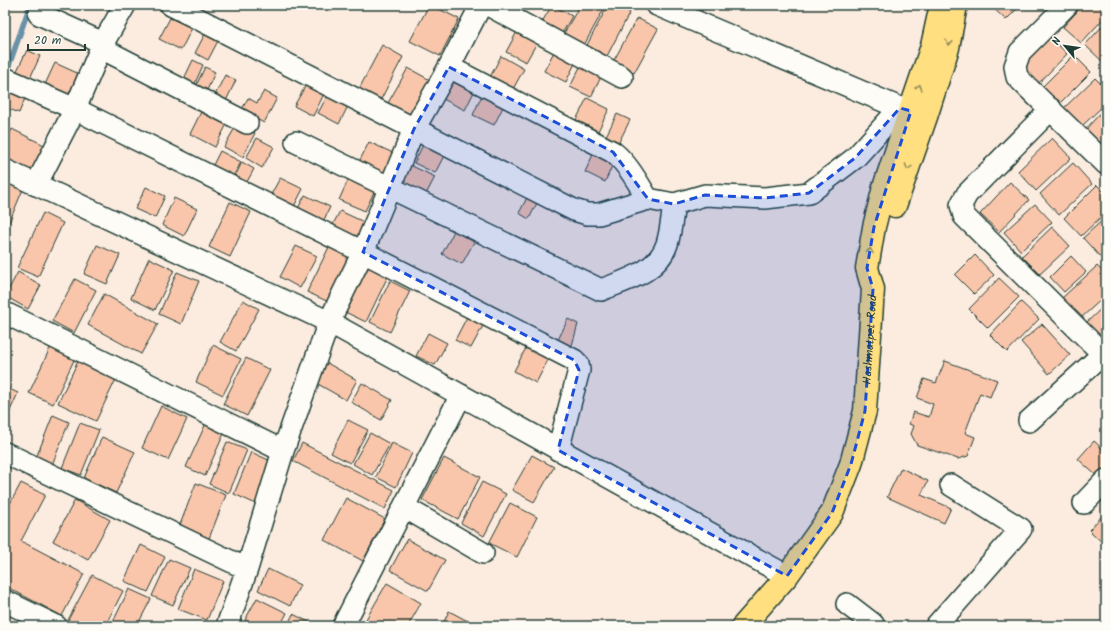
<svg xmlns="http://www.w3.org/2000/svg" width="1111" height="631" font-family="Kalam,sans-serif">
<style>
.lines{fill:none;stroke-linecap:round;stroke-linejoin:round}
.stream{stroke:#6992a8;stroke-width:5.5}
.building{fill:#fac6ab;stroke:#1f3d34}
.minor-casing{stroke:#1f3d34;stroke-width:24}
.major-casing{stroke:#1f3d34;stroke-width:25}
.minor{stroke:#fdfcf7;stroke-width:21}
.major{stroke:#ffdf80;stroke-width:22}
.oneway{stroke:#8f8e5a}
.marked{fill:#1d4ed8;fill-opacity:0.2;stroke:#1d4ed8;stroke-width:3;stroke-dasharray:8 5;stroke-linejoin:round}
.labels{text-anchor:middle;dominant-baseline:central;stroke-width:4;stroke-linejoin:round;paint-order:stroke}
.street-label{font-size:12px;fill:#1f3d34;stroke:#fdfcf7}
</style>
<rect width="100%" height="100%" fill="#fcece0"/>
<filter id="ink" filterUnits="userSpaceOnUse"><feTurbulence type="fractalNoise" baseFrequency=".025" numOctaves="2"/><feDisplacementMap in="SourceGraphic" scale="8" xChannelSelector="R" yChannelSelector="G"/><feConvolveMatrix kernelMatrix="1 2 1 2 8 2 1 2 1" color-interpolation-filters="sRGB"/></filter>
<g filter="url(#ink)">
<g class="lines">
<!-- stream -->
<path class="stream" d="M6,74L30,5"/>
</g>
<!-- building -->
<path class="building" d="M429,5H431L459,19L440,56L410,41Z
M552,5L572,16L559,39L539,27Z
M580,5H606L583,47L563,35Z
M608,5H617L630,12L607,56L587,45Z
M683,5H705L699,16Z
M990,5H1021L1006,20Z
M1083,5H1097L1106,13V16L1081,43L1063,27Z
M170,18L192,28L181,50L159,39Z
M637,18L658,29L634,73L613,62Z
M1106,22V59L1103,62L1085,45Z
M519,28L539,39L526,62L506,52Z
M207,30L220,37L208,60L195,53Z
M1050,36L1067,54L1036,86L1019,68Z
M382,45L403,57L380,101L359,89Z
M557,46L578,57L566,82L544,71Z
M27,50L40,56L27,85L13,79Z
M1074,55L1091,72L1059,104L1042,87Z
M501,56L524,69L513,89L490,77Z
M584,59L605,69L591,97L570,87Z
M193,60L203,65L193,88L182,83Z
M55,63L86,77L72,105L42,91Z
M205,67L215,72L205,95L194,90Z
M408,68L430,80L410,116L388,103Z
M225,75L236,80L224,105L213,99Z
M452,76L476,88L465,110L441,98Z
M1095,78L1106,89V103L1081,127L1063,109Z
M306,85L324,94L313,116L294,106Z
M11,89L26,96L19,113L5,107V104Z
M264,91L277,98L264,123L241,111L248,98L257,103Z
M330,91L350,102L339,124L318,113Z
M483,93L505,103L494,125L473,115Z
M587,98L609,109L598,131L576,120Z
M1106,107V145L1102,148L1084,131Z
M201,112L227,124L215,147L190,134Z
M617,114L630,120L619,142L606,136Z
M237,124L255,133L243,157L224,147Z
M12,129L48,147L33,177L5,164V143Z
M257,138L274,147L262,168L246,158Z
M1052,138L1071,158L1036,191L1018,171Z
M425,141L446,152L435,173L414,163Z
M369,142L393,153L381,178L357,166Z
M596,148L616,157L605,182L585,172Z
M220,151L241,162L229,184L209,173Z
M242,162L254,169L242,191L231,185Z
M1073,163L1092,184L1059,215L1040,194Z
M410,165L435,177L423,200L399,187Z
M280,178L303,189L291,212L268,200Z
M349,178L375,190L365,211L339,200Z
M6,180L24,187L5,232V183Z
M1010,182L1029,200L999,232L980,214Z
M1097,185L1106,194V212L1081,236L1064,218Z
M146,187L165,196L155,218L135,209Z
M529,194L539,199L529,219L519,213Z
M305,195L330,207L321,226L295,214Z
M174,198L197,209L184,236L162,225Z
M230,202L251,212L230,257L209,247Z
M1035,204L1052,222L1021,251L1004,232Z
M340,211L366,223L356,245L329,232Z
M43,213L63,223L38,277L17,268Z
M1106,217V255L1102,259L1083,238Z
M1052,227L1070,246L1040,274L1022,256Z
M454,231L474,242L462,264L442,254Z
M97,245L120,255L107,284L84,274Z
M296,246L317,256L300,288L280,277Z
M329,247L352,258L331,303L307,292Z
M975,255L994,275L974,294L955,275Z
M1071,256L1086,272L1064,292L1050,277Z
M149,258L174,270L155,310L131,298Z
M366,265L388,276L366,322L343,311Z
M1097,266L1106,275V295L1081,318L1062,298Z
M18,272L41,285L28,309L5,296Z
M177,272L199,281L181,324L159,314Z
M999,278L1019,297L988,328L969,309Z
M75,279L96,290L74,333L52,321Z
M390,281L410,291L390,332L370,322Z
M104,294L158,324L141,354L88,325Z
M243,300L259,309L236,351L220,342Z
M1021,302L1039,319L1007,352L990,335Z
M1106,304V339L1103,342L1085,324Z
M468,315L484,324L471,348L455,340Z
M568,319L578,324L571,349L557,342Z
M1042,324L1070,355L1049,374L1021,342Z
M428,333L447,343L435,365L416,356Z
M213,345L241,359L223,395L196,382Z
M51,346L75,358L53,404L29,393Z
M527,346L549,358L536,383L514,371Z
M80,357L118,375L96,421L58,403Z
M246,358L270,370L247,416L223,404Z
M945,361L997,380L990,397L980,393L965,433L975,437L968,456L958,459L917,445L911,434L914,426L909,424L913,412L929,417L933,404L917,398L924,379L936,383Z
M327,363L357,380L346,400L316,383Z
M362,383L392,400L381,420L351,402Z
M5,387L18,393L5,422Z
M161,406L187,419L168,460L142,448Z
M53,415L69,422L52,465L36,458Z
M348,420L368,430L350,463L331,453Z
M207,421L226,429L205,476L186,467Z
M80,423L99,430L81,475L62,468Z
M370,433L390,444L372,475L353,464Z
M102,437L135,452L116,493L84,478Z
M1094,441L1106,452V471L1099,478L1078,459Z
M227,442L247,450L229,493L209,484Z
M302,443L394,490L385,509L293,461Z
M392,443L412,453L396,487L376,477Z
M251,452L273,462L256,504L234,494Z
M532,455L554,467L534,502L512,490Z
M444,458L480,477L458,519L422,500Z
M901,468L928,481L921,495L951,508L944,523L887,497Z
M482,482L506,494L484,536L461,523Z
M21,483L45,495L21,541L84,574L62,616L5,586V513Z
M196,483L226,495L208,541L178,530Z
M346,498L385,519L363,561L324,540Z
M75,500L110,520L88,560L53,541Z
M510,503L537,517L517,557L489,543Z
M1105,513H1106V546L1089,530Z
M407,539L445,560L428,591L390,570Z
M141,545L165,557L148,592L124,581Z
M169,559L190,568L173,605L152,596Z
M194,569L223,581L207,620L178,609Z
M268,569L300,585L290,606L258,590Z
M92,575L123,591L105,626H78L68,620Z
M387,583L421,603L408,626H373L365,621Z
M129,589L151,599L137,626H111Z
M257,598L287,613L280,626H257L245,620Z
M449,611L477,626H442Z
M293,614L317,626H287Z"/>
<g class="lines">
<defs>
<path id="minor" d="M171,5L574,210L587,214H599L648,199L674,204
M488,5L622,77
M657,5L900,108L911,112
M1067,5L1020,52L1015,66L1017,77L1106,164
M39,14L103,43L125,5
M101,48L247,123
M449,67L613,152C628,164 638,183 648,199
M7,79L75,109L363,252L574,360L578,364L579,370L558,450
M1051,109L967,194L961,205L964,216L1106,357
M296,142L601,290C626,280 658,272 667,244C671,231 672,217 674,204L705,195L765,198L809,193L855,158L900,108
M5,170L329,322L787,576
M36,185L75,109L103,43
M5,313L283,451
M1029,421L1103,354
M5,453L247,569
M1084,503L1106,480
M404,507L483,553
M5,601L56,626
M847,604L873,624
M227,626L247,569L283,451L329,322L363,252L414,129L449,67L481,5
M343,626L461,395
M936,626L1021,529L951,485"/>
<g id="major">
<path d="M895,206L926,117L948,48L956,5"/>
<path id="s1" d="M743,626L787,576L832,513L851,464L865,411L873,289L867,268L874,227L884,187L932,46L941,5"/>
</g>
</defs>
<!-- minor casing -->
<use href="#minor" class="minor-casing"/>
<!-- major casing -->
<use href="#major" class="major-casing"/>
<!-- minor -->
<use href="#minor" class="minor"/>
<!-- major -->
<use href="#major" class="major"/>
</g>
<!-- one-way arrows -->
<defs><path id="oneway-chevron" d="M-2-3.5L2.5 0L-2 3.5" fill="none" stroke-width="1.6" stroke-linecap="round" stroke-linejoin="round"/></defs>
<g class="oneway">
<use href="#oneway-chevron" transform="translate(949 43) rotate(102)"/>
<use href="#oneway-chevron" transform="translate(919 87) rotate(-72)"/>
<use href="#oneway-chevron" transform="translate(908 167) rotate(110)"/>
<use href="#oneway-chevron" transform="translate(870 251) rotate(-81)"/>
</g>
</g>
<!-- marked area -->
<path class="marked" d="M449,67L613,152L648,199L674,204L705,195L765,198L809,193L855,158L900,108L911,111L874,227L867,268L873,289L865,411L851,464L832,513L787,576L558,450L579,370L574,360L363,252L414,129Z"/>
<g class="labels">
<!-- street labels -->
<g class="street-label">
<text stroke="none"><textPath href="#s1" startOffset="323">Hashmatpet Road</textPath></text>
</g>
</g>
<!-- margin -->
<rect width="1111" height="631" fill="none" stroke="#fdfcf7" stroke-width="20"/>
<rect x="10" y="10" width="1091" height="611" fill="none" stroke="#1f3d34" stroke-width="1.5" filter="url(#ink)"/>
<!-- north arrow -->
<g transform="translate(1065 46) rotate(299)" stroke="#fdfcf7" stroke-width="3" paint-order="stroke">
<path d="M0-3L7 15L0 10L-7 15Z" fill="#1f3d34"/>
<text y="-6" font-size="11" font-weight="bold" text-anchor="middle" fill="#1f3d34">N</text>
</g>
<!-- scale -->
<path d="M28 44v6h57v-6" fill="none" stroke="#1f3d34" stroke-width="2"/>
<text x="34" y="44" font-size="12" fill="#1f3d34" stroke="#fdfcf7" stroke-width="3" paint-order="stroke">20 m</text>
</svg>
